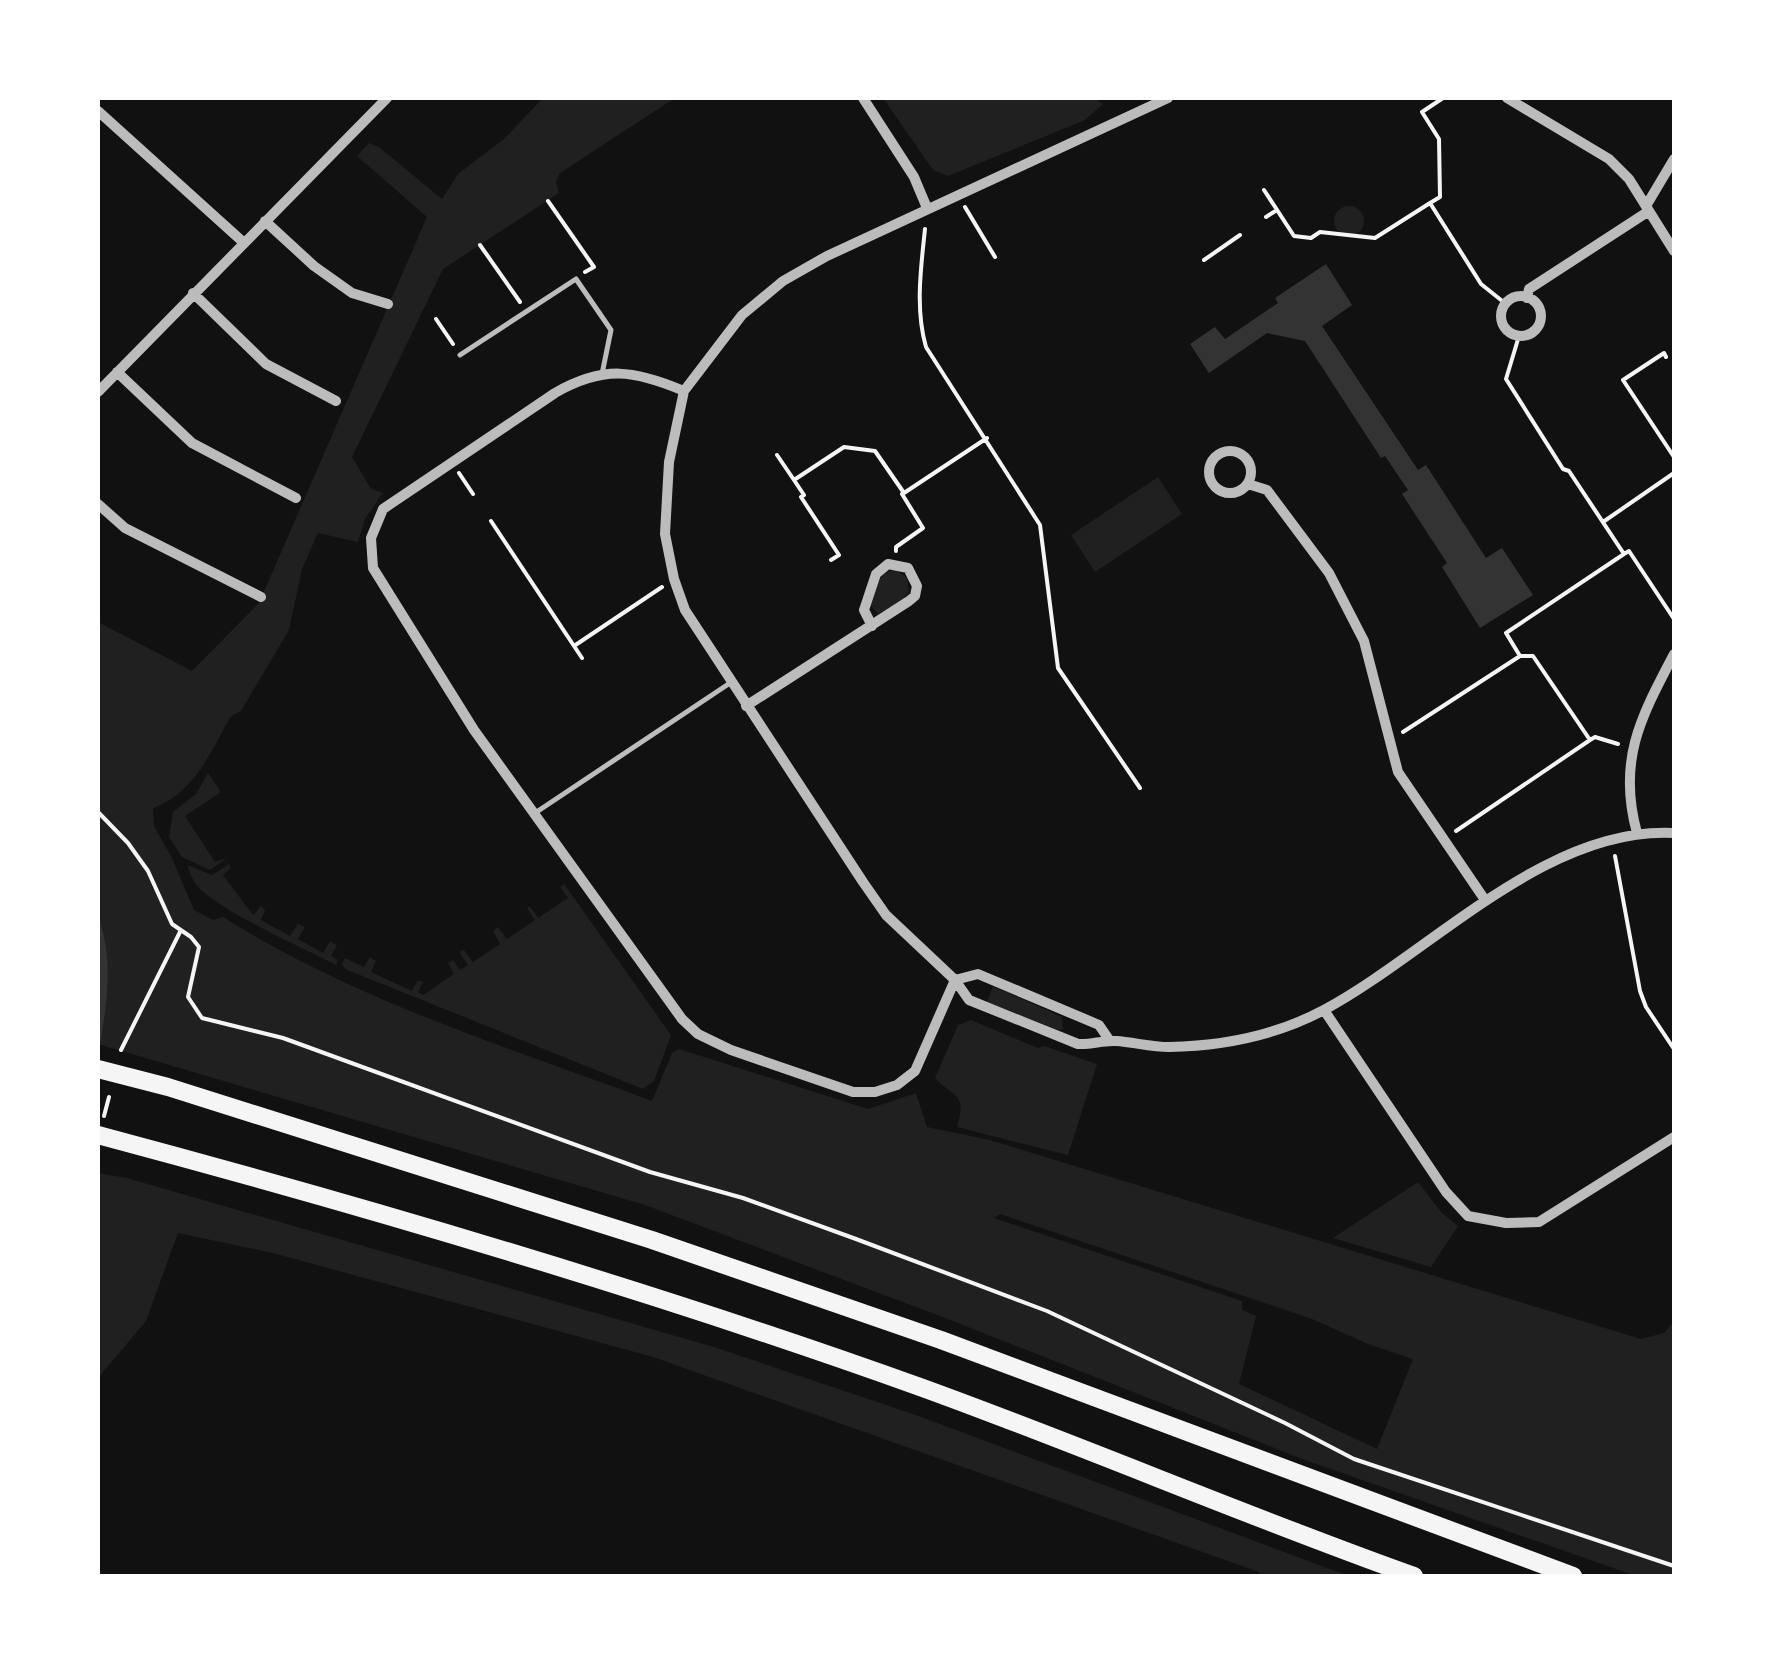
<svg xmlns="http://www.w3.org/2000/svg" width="1772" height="1674" font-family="Manrope,sans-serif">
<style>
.green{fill:#202020;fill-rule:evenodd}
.water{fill:#333}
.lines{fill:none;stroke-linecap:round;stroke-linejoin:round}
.path{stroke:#f5f5f5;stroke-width:4}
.service{stroke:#bcbcbc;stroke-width:5}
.minor{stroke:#bcbcbc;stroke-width:10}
.trunk{stroke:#f5f5f5;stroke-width:18}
</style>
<rect width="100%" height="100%" fill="#111"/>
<!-- green -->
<path class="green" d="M543,98H675L560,173L556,182L559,193L443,269L352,457L371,489L383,493L365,519L358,542L318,533L302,569L289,630L241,711L231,716C211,751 194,794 153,808L154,826L172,858L194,910L213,920L223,917C355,1000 507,1047 652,1101L672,1053L679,1049L868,1109L916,1093L927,1127L990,1140L1641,1339L1664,1333L1674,1321V1576H1636L1305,1460L948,1319L645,1205L98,1044V622L192,671L259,603L427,217L357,156L369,143L379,147L442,199L458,174L504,139ZM1000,1214L1312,1319L1368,1344L1413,1359L1377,1449L1239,1384L1256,1316L1242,1310V1301L994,1218Z
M883,98H1094L1103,104L1085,120L948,176L933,170Z
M1334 221a15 15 0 1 1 30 0a15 15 0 1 1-30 0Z
M1158,477L1182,514L1095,572L1071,535Z
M896,570L907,578L909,592L903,600L878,614L871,606C876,590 877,571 896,570Z
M208,773L221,792L185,816L215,862L227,858L210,870L182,857L169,837L173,812L196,794Z
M229,864L231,868L223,875L253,915L261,906L265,910L261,920L290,936L298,924L305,927L298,939L323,953L330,941L337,945L331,956L338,960L336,965C300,946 223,913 197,886C192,880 190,872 187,865L212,875Z
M564,884L671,1035L654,1081L643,1089L345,969L342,964L345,958L364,967L370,957L376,961L371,972L412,991L418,980L423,982L418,992L423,995L454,974L448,963L453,960L460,970L468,965L459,952L464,950L473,962L500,944L493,931L498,927L507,939L535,920L527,908L530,906L538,918L568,898L560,887Z
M993,986L1062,1017L1063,1029L1058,1030L987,1002Z
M971,1020L1038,1048L1044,1046L1097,1064L1068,1155L957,1127C967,1092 955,1099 935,1078L958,1025Z
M98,1173L127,1178L714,1347L910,1413L1349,1576H1262L1259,1572L653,1357L273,1253L178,1233L146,1321L98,1378Z
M1418,1182L1442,1213L1458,1226L1431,1267L1333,1238Z"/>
<!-- water -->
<path class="water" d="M1326,264L1352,305L1322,326L1418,470L1426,465L1486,558L1502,548L1533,595L1480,628L1442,567L1447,563L1402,494L1408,490L1385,456L1381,458L1305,341L1267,333L1209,373L1190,344L1215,327L1225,339L1278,303L1275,298Z
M98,917C115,959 106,1011 98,1055Z"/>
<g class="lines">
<!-- path -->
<path class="path" d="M1264,190L1294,236L1311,238L1320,232L1375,238L1430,203L1481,284L1506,304
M548,201L594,267L585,272
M1430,203L1440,197L1439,139L1422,112L1443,98
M965,207L995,257
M1266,217L1277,210
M925,229C921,267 915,309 926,347L1040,525L1058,668L1140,788
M480,245L520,302
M1204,260L1240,235
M436,319L453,344
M1519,336L1506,379L1563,469L1569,471L1624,554L1629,551L1674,619
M1666,357L1664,353L1623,380L1674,457
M777,455L794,480
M459,473L473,494
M491,521L582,658
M1603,522L1674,473
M896,551V547L923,528L902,494L904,493
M831,560L839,555L801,497L804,495L794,480L844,447L875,451L904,493L987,438
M574,646L662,587
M1403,732L1520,656
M1590,740L1595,737L1618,744
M98,812L128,843L148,871L172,924L191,937L199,947L188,997L202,1018L283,1038L650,1172L743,1198L856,1239L1047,1311L1285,1423L1354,1459L1674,1566
M1456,831L1590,740L1533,656H1520L1506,633L1624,554
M1615,856L1640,991L1646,1007L1674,1049
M121,1050L180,932
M104,1116L109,1097"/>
<!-- service -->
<path class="service" d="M460,355L576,279L611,330L602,374
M535,813L730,683"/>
<!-- minor -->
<path class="minor" d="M863,98L914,177L927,208
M1168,98L827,256L783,281L742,315L684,391L669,462L665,534L674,579L685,610L863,882L886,915L955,980L969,1000L1078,1044C1091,1045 1103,1040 1116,1041C1133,1042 1151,1047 1169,1047C1222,1046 1277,1035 1324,1010C1430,953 1546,826 1674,833
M1507,98L1609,159L1629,179L1674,251
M98,111L243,242
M1646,206L1674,159
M265,221L314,266L352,293L388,304
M193,293L266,364L336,401
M1501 316a20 20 0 1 1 40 0a20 20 0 1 1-40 0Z
M1527,298L1529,289L1649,211
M117,372L192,443L296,498
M684,391C634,370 604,365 555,393L383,509L371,538L373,568L474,730L682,1019L698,1034L731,1050L853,1092H875L897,1085L915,1071L955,980
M98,392L387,98
M1209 472a21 21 0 1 1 42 0a21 21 0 1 1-42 0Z
M1248,484L1267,490L1329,573L1364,641L1398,772L1485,900
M98,504L125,528L261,597
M746,706L909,601L915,596L917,586L908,568L888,564L876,574L864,610L872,626
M1637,833C1617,760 1641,717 1674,654
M955,980L978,974L1099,1025L1110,1041
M1324,1010L1446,1192L1468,1216L1506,1223L1539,1222L1674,1137"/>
<!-- trunk -->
<path class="trunk" d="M98,1069L168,1087L652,1240L941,1340L1573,1576
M98,1135C375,1209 650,1290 920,1387C1086,1447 1248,1517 1414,1576"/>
</g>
<!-- border -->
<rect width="1772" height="1674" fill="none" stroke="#ffffff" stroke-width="200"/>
</svg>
